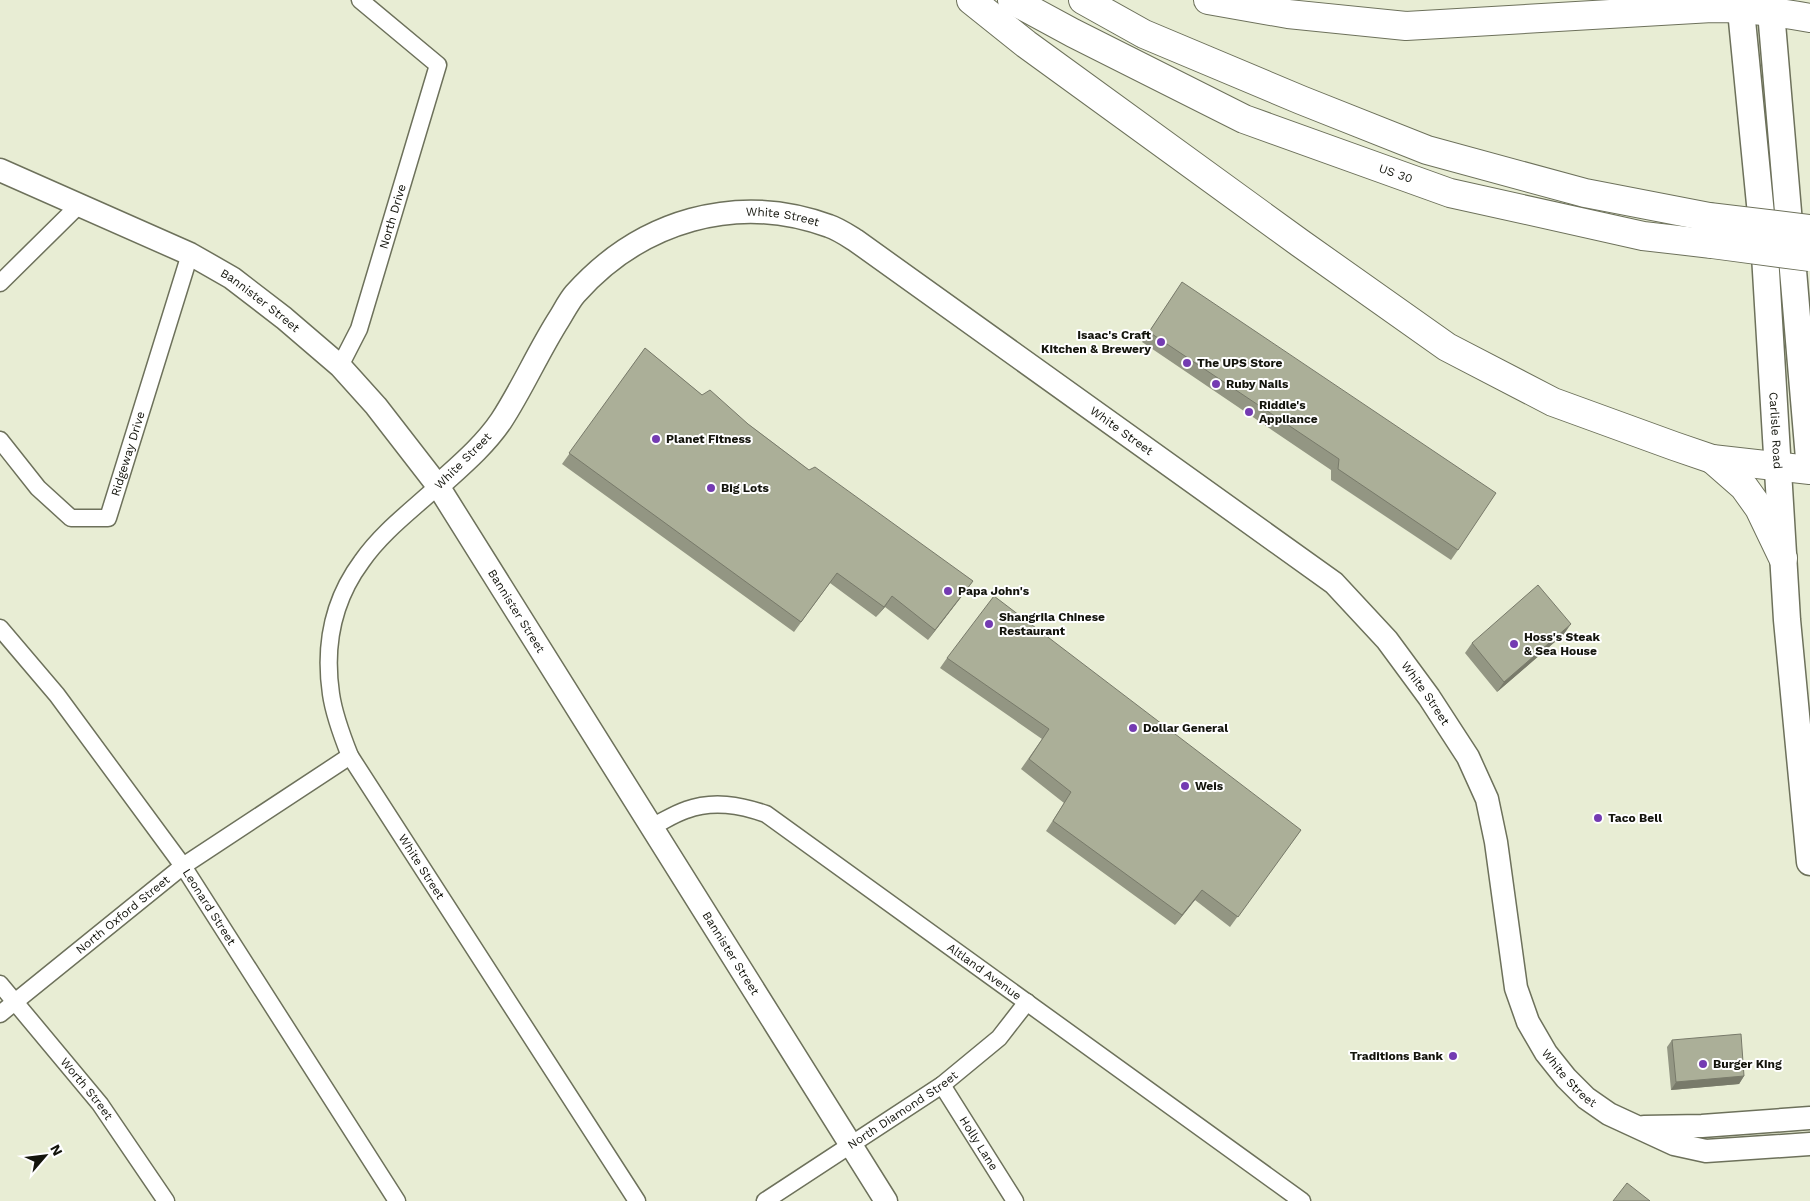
<svg xmlns="http://www.w3.org/2000/svg" width="1810" height="1201" font-family="'Work Sans',sans-serif">
<style>
.lines{fill:none;stroke-linecap:round;stroke-linejoin:round}
.street-casing{stroke:#6d715b;stroke-width:19}
.secondary-casing{stroke:#6d715b;stroke-width:25}
.primary-casing{stroke:#6d715b;stroke-width:29}
.highway-casing{stroke:#6d715b;stroke-width:30}
.street{stroke:#fff;stroke-width:16}
.secondary{stroke:#fff;stroke-width:22}
.primary{stroke:#fff;stroke-width:26}
.highway{stroke:#fff;stroke-width:28}
.highway-bridge-casing{stroke:#6d715b;stroke-width:30;stroke-linecap:butt}
.highway-bridge{stroke:#fff;stroke-width:28}
.wall{fill:#939683}
.shaded-wall{fill:#787a6a}
.building{fill:#abaf98;stroke:#787a6a}
.poi-dot{fill:#743bb2;stroke:#fff;stroke-width:2}
.labels{text-anchor:middle;dominant-baseline:central;stroke-width:4;stroke-linejoin:round;paint-order:stroke}
.street-label{font-size:12px;fill:#13140c;stroke:#fff}
.poi-label{font-size:12px;font-weight:bold;fill:#13140c;stroke:#fff;text-anchor:start}
</style>
<rect width="100%" height="100%" fill="#e8edd4"/>
<g class="lines">
<defs>
<g id="street">
<path d="M0,283L80,204"/>
<path id="s1" d="M340,366L359,329L438,65L360,0"/>
<path id="s2" d="M0,440L38,488L71,518H108L190,254"/>
<path id="s3" d="M438,486C412,510 382,532 362,561C333,600 324,646 331,694C334,715 342,736 350,756L637,1201"/>
<path id="s4" d="M0,628L57,695L183,866L397,1201"/>
<path id="s5" d="M651,827C662,822 674,814 686,810C713,800 740,805 766,814L1302,1201"/>
<path id="s6" d="M0,984L100,1104L166,1201"/>
<path id="s7" d="M0,1014L183,866L350,756"/>
<path id="s8" d="M942,1085L1015,1201"/>
<path id="s9" d="M765,1201L942,1085L999,1038L1027,1002"/>
</g>
<g id="secondary">
<path id="s10" d="M0,170L190,254L232,278L284,318L340,366L376,406L438,486L886,1201"/>
<path id="s11" d="M438,486C460,466 484,446 501,421C522,389 538,352 559,319C564,311 569,301 575,294C640,221 736,192 829,226C838,229 847,235 855,240L1334,583L1387,640L1429,697L1468,757L1487,799L1496,842L1516,988L1528,1022L1546,1053L1566,1078L1586,1098L1609,1114L1674,1144L1706,1151L1810,1144"/>
<path d="M1644,1127L1702,1126L1810,1118"/>
</g>
<g id="primary">
<path id="s12" d="M1740,0L1765,255L1787,620L1810,862"/>
<path d="M1770,0L1810,470"/>
</g>
<g id="highway">
<path d="M971,0L1026,44L1300,243L1447,347L1553,402L1674,446L1712,459L1810,470"/>
<path id="s13" d="M1012,0L1073,33L1244,119L1450,193L1643,236L1712,244"/>
<path d="M1083,0L1144,34L1301,100L1427,150L1585,193L1709,217"/>
<path d="M1208,0L1288,14L1406,26L1712,8C1746,8 1777,12 1810,18"/>
<path d="M1712,459L1744,487L1759,508L1783,558"/>
</g>
</defs>
<!-- street casing -->
<use href="#street" class="street-casing"/>
<!-- secondary casing -->
<use href="#secondary" class="secondary-casing"/>
<!-- primary casing -->
<use href="#primary" class="primary-casing"/>
<!-- highway casing -->
<use href="#highway" class="highway-casing"/>
<!-- street -->
<use href="#street" class="street"/>
<!-- secondary -->
<use href="#secondary" class="secondary"/>
<!-- primary -->
<use href="#primary" class="primary"/>
<!-- highway -->
<use href="#highway" class="highway"/>
<defs>
<path id="highway-bridge" d="M1709,217L1810,229
M1712,244L1810,257"/>
</defs>
<!-- highway-bridge casing -->
<use href="#highway-bridge" class="highway-bridge-casing"/>
<!-- highway-bridge -->
<use href="#highway-bridge" class="highway-bridge"/>
</g>
<!-- wall -->
<path class="wall" d="M1175,293L1458,550L1451,560L1331,480V470L1142,342Z
M645,348L702,395L748,424L809,470L973,581L928,640L885,607L876,617L830,583L794,632L562,464Z
M1564,634L1497,692L1465,653L1472,643Z
M947,658L1301,830L1230,927L1195,900L1175,925L1046,831L1064,803L1021,769L1042,739L940,668Z
M1672,1040L1744,1076L1739,1084L1671,1090L1667,1047Z"/>
<!-- shaded-wall -->
<path class="shaded-wall" d="M973,581L966,591L928,640L935,630Z
M892,596L885,607L876,617L884,607Z
M1571,624L1564,634L1497,692L1504,682Z
M1202,890L1195,900L1175,925L1182,915Z
M1744,1076L1739,1084L1671,1090L1676,1082Z"/>
<!-- building -->
<path class="building" d="M1182,282L1496,493L1458,550L1338,469L1339,459L1149,332Z
M645,348L702,395L710,390L748,424L809,470L815,467L973,581L935,630L892,596L884,607L837,573L801,622L569,453Z
M1538,585L1571,624L1504,682L1472,643Z
M994,596L1301,830L1238,917L1202,890L1182,915L1053,821L1071,792L1029,759L1049,729L947,658Z
M1741,1034L1744,1076L1676,1082L1672,1040Z
M1627,1183L1650,1201H1613Z"/>
<!-- markers -->
<g class="poi-dot">
<circle cx="1161" cy="342" r="5"/>
<circle cx="1187" cy="363" r="5"/>
<circle cx="1216" cy="384" r="5"/>
<circle cx="1249" cy="412" r="5"/>
<circle cx="656" cy="439" r="5"/>
<circle cx="711" cy="488" r="5"/>
<circle cx="948" cy="591" r="5"/>
<circle cx="989" cy="624" r="5"/>
<circle cx="1514" cy="644" r="5"/>
<circle cx="1133" cy="728" r="5"/>
<circle cx="1185" cy="786" r="5"/>
<circle cx="1598" cy="818" r="5"/>
<circle cx="1453" cy="1056" r="5"/>
<circle cx="1703" cy="1064" r="5"/>
</g>
<g class="labels">
<!-- street labels -->
<g class="street-label">
<text stroke="none"><textPath href="#s13" startOffset="422">US 30</textPath></text>
<text stroke="none"><textPath href="#s1" startOffset="159">North Drive</textPath></text>
<text stroke="none"><textPath href="#s11" startOffset="470">White Street</textPath></text>
<text stroke="none"><textPath href="#s10" startOffset="292">Bannister Street</textPath></text>
<text stroke="none"><textPath href="#s12" startOffset="432">Carlisle Road</textPath></text>
<text stroke="none"><textPath href="#s11" startOffset="875">White Street</textPath></text>
<text stroke="none"><textPath href="#s2" startOffset="210">Ridgeway Drive</textPath></text>
<text transform="translate(463 461) rotate(-45)">White Street</text>
<text stroke="none"><textPath href="#s10" startOffset="698">Bannister Street</textPath></text>
<text stroke="none"><textPath href="#s11" startOffset="1280">White Street</textPath></text>
<text stroke="none"><textPath href="#s3" startOffset="444">White Street</textPath></text>
<text stroke="none"><textPath href="#s4" startOffset="349">Leonard Street</textPath></text>
<text stroke="none"><textPath href="#s7" startOffset="158">North Oxford Street</textPath></text>
<text stroke="none"><textPath href="#s10" startOffset="1102">Bannister Street</textPath></text>
<text stroke="none"><textPath href="#s5" startOffset="390">Altland Avenue</textPath></text>
<text stroke="none"><textPath href="#s11" startOffset="1700">White Street</textPath></text>
<text stroke="none"><textPath href="#s6" startOffset="136">Worth Street</textPath></text>
<text stroke="none"><textPath href="#s9" startOffset="165">North Diamond Street</textPath></text>
<text stroke="none"><textPath href="#s8" startOffset="69">Holly Lane</textPath></text>
</g>
<!-- poi labels -->
<g class="poi-label">
<text x="1151" y="335" text-anchor="end">Isaac's Craft<tspan x="1151" dy="14">Kitchen &amp; Brewery</tspan></text>
<text x="1197" y="363">The UPS Store</text>
<text x="1226" y="384">Ruby Nails</text>
<text x="1259" y="405">Riddle's<tspan x="1259" dy="14">Appliance</tspan></text>
<text x="666" y="439">Planet Fitness</text>
<text x="721" y="488">Big Lots</text>
<text x="958" y="591">Papa John's</text>
<text x="999" y="617">Shangrila Chinese<tspan x="999" dy="14">Restaurant</tspan></text>
<text x="1524" y="637">Hoss's Steak<tspan x="1524" dy="14">&amp; Sea House</tspan></text>
<text x="1143" y="728">Dollar General</text>
<text x="1195" y="786">Weis</text>
<text x="1608" y="818">Taco Bell</text>
<text x="1443" y="1056" text-anchor="end">Traditions Bank</text>
<text x="1713" y="1064">Burger King</text>
</g>
</g>
<!-- north arrow -->
<g transform="translate(45 1156) rotate(62)" stroke="#ffffff" stroke-width="4" paint-order="stroke">
<path d="M0-4L9 19L0 12L-9 19Z" fill="#13140c"/>
<text y="-8" font-size="14" font-weight="bold" text-anchor="middle" fill="#13140c">N</text>
</g>
</svg>
